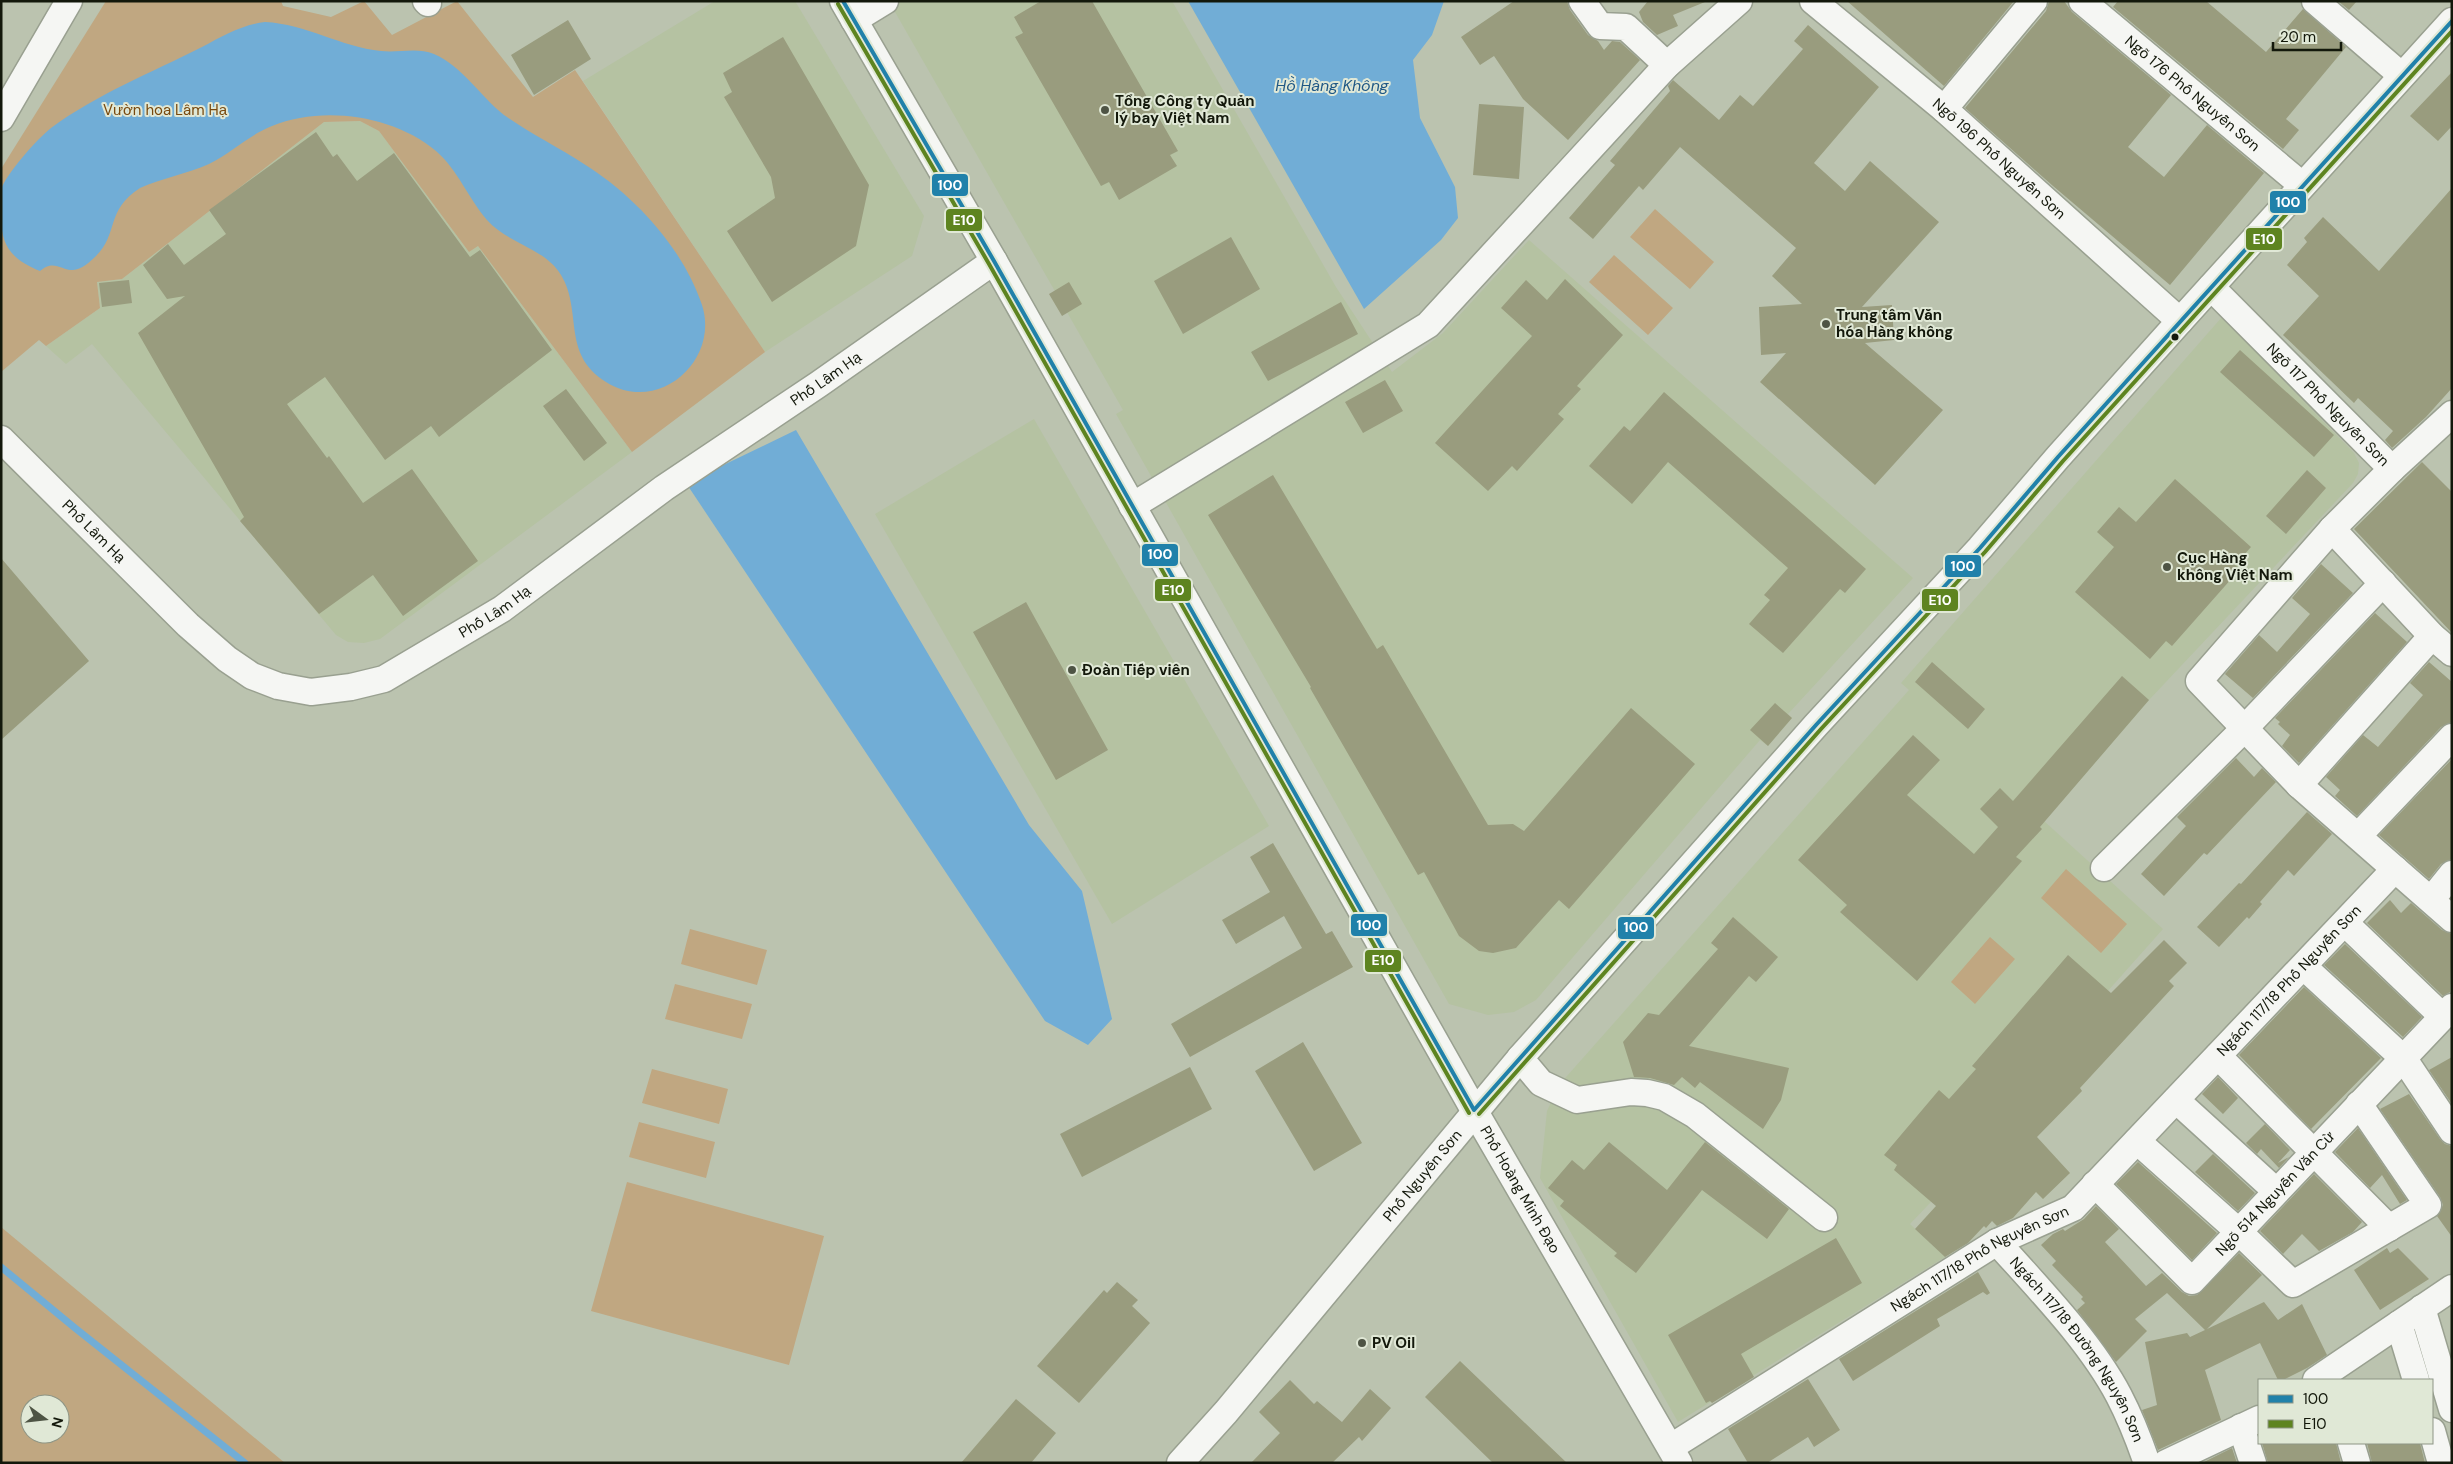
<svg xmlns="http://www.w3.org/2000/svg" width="2453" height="1464" font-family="'DM Sans',sans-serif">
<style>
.built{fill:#b5c2a2}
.green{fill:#c0a781;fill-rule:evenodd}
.water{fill:#71add6}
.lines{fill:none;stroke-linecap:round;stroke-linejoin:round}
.stream{stroke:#71add6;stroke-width:7}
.building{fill:#999c7e}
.minor-casing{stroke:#99a090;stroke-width:29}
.minor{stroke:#f5f6f3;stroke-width:26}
.bus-1-casing{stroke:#e0e8d6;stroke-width:8}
.bus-2-casing{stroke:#e0e8d6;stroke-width:8}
.bus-1{stroke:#2081aa;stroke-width:4}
.bus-2{stroke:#5e8420;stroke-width:4}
.poi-dot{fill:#4e5444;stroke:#e0e8d6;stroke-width:2}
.bus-dot{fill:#13180b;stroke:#e0e8d6;stroke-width:2}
.labels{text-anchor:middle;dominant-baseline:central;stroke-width:4;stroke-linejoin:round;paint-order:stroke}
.street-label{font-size:15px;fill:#13180b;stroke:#e0e8d6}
.poi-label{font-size:15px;font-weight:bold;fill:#13180b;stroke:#e0e8d6;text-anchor:start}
.park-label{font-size:15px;fill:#79490e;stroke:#e0e8d6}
.water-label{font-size:16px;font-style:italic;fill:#1f5885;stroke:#e0e8d6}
.line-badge{stroke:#e0e8d6;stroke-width:2}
.badge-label{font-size:14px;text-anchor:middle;font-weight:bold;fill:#fff}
</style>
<rect width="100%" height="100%" fill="#bbc3af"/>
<!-- built -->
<path class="built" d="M715,1H795L924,216L912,256L765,352L583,81Z
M898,1H1172L1336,287L1392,372L1443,333L1529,240L1913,578L1788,714L1792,718L1768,746L1760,740L1536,1000L1514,1012L1488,1015L1449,1004L1116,414L1123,410L891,5Z
M360,121L379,131L469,252L478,246L632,452L380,639L364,643L348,642L336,635L92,344L66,364L46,346L100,308L97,282L122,279L324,122Z
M2222,317L2354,453L2359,463L2358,474L2353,483L2149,700L2044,821L2163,929L2001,1111L2008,1121L1910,1224L1945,1257L1678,1422L1540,1178L1547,1111L1559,1085L1909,690L1901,683Z
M1034,419L1269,826L1112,924L875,514Z"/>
<!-- green -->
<path class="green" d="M106,1H281L283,6L331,17L364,1L392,35L457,1L533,97L575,70L765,352L632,452L478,246L469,252L379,131L360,121L324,122L122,279L97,282L100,308L46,346L39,340L1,372V169Z
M1655,209L1714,262L1690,289L1630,237Z
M1614,255L1673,308L1648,335L1589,282Z
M2066,869L2127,924L2101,953L2041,898Z
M690,929L767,950L757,985L681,964Z
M1990,937L2015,959L1975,1004L1951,982Z
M675,984L752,1004L742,1039L665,1019Z
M652,1069L728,1089L719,1124L642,1103Z
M639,1122L715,1142L706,1178L629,1157Z
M627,1182L824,1236L789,1365L591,1311Z
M1,1227L285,1463H1ZM30,1404H60V1434H30Z"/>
<!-- water -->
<path class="water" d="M1188,1H1444L1432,35L1413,60L1420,118L1455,187L1458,218L1441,240L1364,309Z
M265,22C306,24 341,47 381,51C399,53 417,47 434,54C463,67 480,96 504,115C529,133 558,147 584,164C634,195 683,248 702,305C720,361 658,415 606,382C561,354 583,311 561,275C545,248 508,244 487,220C468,198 458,170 436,151C394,115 322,105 272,126C249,135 231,153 209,164C187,174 162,178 140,188C105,211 119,233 96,256C91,261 81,270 73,270C61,270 53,259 40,271C13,260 1,247 1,217C1,209 0,198 1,190C5,175 38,138 51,128C97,94 151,73 202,47C223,36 241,25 265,22Z
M796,430L1029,825L1082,891L1112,1019L1088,1045L1045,1021L686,483Z"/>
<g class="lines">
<!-- stream -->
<path class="stream" d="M1,1267L75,1328L245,1463"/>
</g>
<!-- building -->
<path class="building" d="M1041,1H1092L1178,151L1170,155L1177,166L1119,200L1109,182L1101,186L1015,37L1023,33L1014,17Z
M1514,1H1567L1570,10L1588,35L1598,41L1604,50L1612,41L1620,42L1640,60L1568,140L1523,99L1494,56L1480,65L1461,37Z
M1648,1H1705V2L1673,15L1678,26L1657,35L1643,22L1639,12Z
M1847,1H2014L1944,86Z
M2049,1H2064L2072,12L2171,95L2128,147L2164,177L2207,125L2264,173L2170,285L2053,186L1965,108L2046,11Z
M2118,1H2206L2266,52L2303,9L2346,47L2286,119L2299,130L2283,149L2113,7Z
M2338,1H2357L2349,10Z
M568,20L591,59L534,95L511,55Z
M1808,25L1879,87L1814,163L1845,191L1870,161L1939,222L1862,307L1892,305L1894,340L1865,343L1943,410L1875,485L1760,382L1786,353L1761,355L1759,307L1802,304L1772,276L1796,248L1680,147L1643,190L1639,186L1593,239L1569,218L1615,165L1610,161L1670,91L1668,86L1673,80L1719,120L1740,95L1753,106L1803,49L1794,41Z
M783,37L869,185L856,246L772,302L727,231L775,198L771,177L724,97L732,92L723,73Z
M2452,72V126L2438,141L2410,116Z
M1479,104L1524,107L1519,179L1473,175Z
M316,132L333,157L337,154L357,181L394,153L470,257L480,250L552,350L439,437L431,426L385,460L325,377L287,404L327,458L329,456L363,503L412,469L478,561L403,616L373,575L319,614L240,521L244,517L138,333L185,296L167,299L143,265L168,244L184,265L226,234L209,210Z
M2452,188V388L2426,417L2392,448L2385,440L2393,431L2358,398L2354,403L2283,335L2319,296L2287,265L2307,242L2304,238L2323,217L2379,271Z
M1231,237L1260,289L1183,334L1154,281Z
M1565,279L1623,335L1577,386L1581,389L1558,414L1564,419L1517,471L1512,466L1488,491L1435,443L1532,336L1501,308L1526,280L1547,300Z
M129,280L132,303L102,307L99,283Z
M1069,282L1082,304L1062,316L1049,294Z
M1341,302L1358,334L1268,381L1251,352Z
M2240,350L2334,435L2314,457L2220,372Z
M1385,380L1403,411L1363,433L1345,402Z
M566,389L607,443L584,461L543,406Z
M1664,392L1866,569L1845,593L1840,589L1783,653L1749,624L1770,600L1764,595L1788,568L1668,462L1632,504L1589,466L1624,426L1630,431Z
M2422,462L2452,492V633L2354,529Z
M2307,470L2326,488L2286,534L2266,516Z
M1273,475L1377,649L1383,645L1488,825L1513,824L1524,831L1631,708L1695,764L1569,909L1559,900L1516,948L1493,953L1479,951L1459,936L1424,872L1418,875L1310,688L1311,687L1208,515Z
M2175,479L2251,547L2235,565L2240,569L2172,646L2166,641L2150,659L2075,592L2114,547L2097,532L2119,507L2136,522Z
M1,558L89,661L1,740Z
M2321,564L2353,593L2253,698L2225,674L2259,635L2277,652L2310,614L2292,598Z
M1026,602L1108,750L1056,780L973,632Z
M2375,613L2407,642L2299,763L2282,746L2290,735L2278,724L2280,722L2275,718Z
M1932,662L1985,709L1968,729L1915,682Z
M2429,662L2452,682V722L2441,727L2357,816L2335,796L2340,790L2326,777L2363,735L2378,747L2423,695L2410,683Z
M2122,676L2149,700L2040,827L2042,829L2016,857L2022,861L1917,981L1840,912L1847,905L1798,860L1913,735L1940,760L1907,795L1974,854L1998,827L1980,809L2000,788L2013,801Z
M1775,703L1792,718L1768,746L1750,730Z
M2236,758L2254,777L2262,768L2276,782L2207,855L2204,853L2164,896L2141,874L2186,826L2177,817Z
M2452,759V859L2441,864L2429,879L2379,835Z
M2307,812L2332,834L2294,876L2288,870L2260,902L2262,904L2249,919L2247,917L2219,947L2197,927L2239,883L2241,884Z
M1273,843L1326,934L1332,931L1353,967L1190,1057L1171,1024L1302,948L1284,916L1236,944L1222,920L1270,892L1250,857Z
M2390,900L2401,913L2411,903L2442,930L2452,934L2450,992L2443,996L2367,923Z
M1733,917L1778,957L1756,982L1749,976L1689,1046L1789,1068L1781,1100L1763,1129L1700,1082L1695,1088L1682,1077L1674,1085L1650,1078L1634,1077L1623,1042L1648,1013L1659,1015L1718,949L1711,943Z
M2164,940L2187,963L2169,981L2174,986L2080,1088L2082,1091L2037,1137L2070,1173L2043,1199L2036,1192L2013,1218L1997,1226L1992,1221L1986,1228L1984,1226L1968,1243L1945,1257L1915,1229L1936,1206L1894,1170L1897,1165L1884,1155L1939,1090L1949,1099L1976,1069L1972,1066L2068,955L2111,993Z
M2345,944L2422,1017L2403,1037L2324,965Z
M2304,987L2381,1058L2311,1129L2239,1055Z
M1303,1042L1362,1143L1314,1171L1255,1071Z
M2452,1057V1104L2429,1070Z
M1190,1067L1212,1109L1082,1177L1060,1134Z
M2218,1077L2238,1098L2223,1114L2202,1094Z
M2409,1094L2440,1139L2445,1144L2452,1146V1237L2437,1216L2443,1205L2440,1197L2380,1109Z
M2265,1124L2290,1150L2278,1163L2289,1157L2279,1168L2261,1149L2257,1154L2246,1143Z
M2358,1128L2407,1200L2400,1204L2382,1175L2370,1188L2335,1152Z
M1609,1142L1667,1190L1705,1142L1789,1209L1767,1239L1702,1190L1636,1273L1614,1256L1617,1253L1560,1206L1564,1201L1548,1188L1572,1160L1584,1170Z
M2213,1154L2255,1193L2238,1211L2195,1172Z
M2138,1162L2217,1233L2192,1260L2116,1184Z
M2314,1174L2362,1222L2353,1232L2319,1251L2302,1234L2283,1254L2260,1231Z
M2096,1206L2119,1229L2105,1242L2146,1286L2162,1273L2182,1292L2189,1296L2197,1295L2239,1253L2262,1275L2207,1329L2264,1302L2278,1320L2302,1304L2327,1355L2307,1368L2283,1380H2278L2260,1343L2205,1370L2221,1420L2158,1450L2142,1410L2157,1405L2145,1342L2187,1333L2190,1337L2205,1330L2167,1293L2135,1319L2147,1331L2116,1362L2077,1310L2085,1303L2081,1299L2083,1297L2052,1265L2056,1261L2041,1245L2053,1234L2063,1229L2065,1231L2084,1219Z
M1836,1238L1862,1283L1741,1354L1754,1377L1712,1403L1710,1401L1706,1403L1668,1335Z
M2387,1248L2390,1253L2398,1248L2429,1279L2380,1310L2354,1270Z
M1978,1272L1990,1293L1987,1295L1983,1292L1937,1319L1940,1326L1853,1381L1839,1359Z
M1117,1282L1138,1300L1132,1306L1150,1323L1079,1403L1037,1366L1104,1290L1107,1293Z
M1460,1361L1567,1463H1493L1425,1397Z
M1808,1379L1840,1430L1814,1447L1808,1437L1767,1463H1748L1728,1429Z
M1290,1380L1314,1404L1317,1401L1342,1422L1370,1389L1391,1408L1362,1441L1359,1437L1332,1463H1251L1280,1433L1259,1412Z
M1016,1399L1056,1433L1031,1463H961Z
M2262,1443H2336L2341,1463H2268Z
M2367,1443H2420L2425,1463H2372Z
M2232,1448L2237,1463H2202Z"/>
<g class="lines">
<defs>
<g id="minor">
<path d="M426,1L428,3"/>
<path id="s1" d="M843,1L994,261L1474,1110L1679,1463"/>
<path d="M1582,1L1600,26L1626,27L1667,65"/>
<path id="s2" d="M1813,1L1944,109L2180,321"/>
<path id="s3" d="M2082,1L2302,185"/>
<path d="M2315,1L2401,75"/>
<path d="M854,20L885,1"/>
<path d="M1944,109L2034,1"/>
<path d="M1,118L69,1"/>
<path id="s4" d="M2211,287L2392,469L2332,529L2199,681L2299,785L2452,919"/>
<path id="s5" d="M1,439L188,625L227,659L252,676L278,686L311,692L351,687L384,679L502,609L664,488L819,384L994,261"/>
<path d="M2392,469L2452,414"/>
<path d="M1132,506L1428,325L1667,65L1739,1"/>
<path d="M2332,529L2432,636L2452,653"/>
<path d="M2299,785L2432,636"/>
<path d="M2358,836L2452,737"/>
<path d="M2104,868L2245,728L2383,583"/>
<path d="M2431,900L2452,874"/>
<path d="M2345,923L2442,1016"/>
<path d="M2304,967L2404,1059L2452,1131"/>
<path d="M2218,1056L2389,1228"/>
<path d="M1520,1058L1541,1083L1577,1100L1631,1092L1647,1093L1664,1097L1695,1115L1824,1218"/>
<path d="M2176,1100L2276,1191"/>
<path d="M2137,1141L2238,1231L2293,1284L2428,1205L2359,1104"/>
<path id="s6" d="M2095,1184L2192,1281L2452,1007"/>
<path id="s7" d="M1997,1242C2038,1288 2090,1341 2119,1396C2130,1417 2139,1440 2147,1463"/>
<path d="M2422,1308L2452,1409"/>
<path d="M2399,1324L2416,1380"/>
<path d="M2316,1380L2452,1288"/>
<path d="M2241,1427L2253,1463"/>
<path d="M2432,1431L2441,1463"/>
<path d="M2351,1443L2357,1463"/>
<path id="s8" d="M1671,1447L1997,1242L2073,1208L2395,869"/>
<path id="s9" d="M1180,1463L1226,1412L1520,1058L1816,725L1980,548L2058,457L2180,321L2452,21"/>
<path d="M2166,1463L2259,1419"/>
</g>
</defs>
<!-- minor casing -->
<use href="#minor" class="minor-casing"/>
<!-- minor -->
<use href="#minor" class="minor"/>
<defs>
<path id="bus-1" d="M843,1L994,261L1474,1110
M1474,1110L1816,725L1980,548L2058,457L2452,21"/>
<path id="bus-2" d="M838,4L989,264L1469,1113
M1479,1114L1821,729L1985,552L2063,461L2452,31"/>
</defs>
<!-- bus-1 casing -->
<use href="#bus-1" class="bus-1-casing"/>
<!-- bus-2 casing -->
<use href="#bus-2" class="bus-2-casing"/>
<!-- bus-1 -->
<use href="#bus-1" class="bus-1"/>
<!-- bus-2 -->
<use href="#bus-2" class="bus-2"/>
</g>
<!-- markers -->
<g class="poi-dot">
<circle cx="1105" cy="110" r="5"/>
<circle cx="1826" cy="324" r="5"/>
<circle cx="2167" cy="567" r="5"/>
<circle cx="1072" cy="670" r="5"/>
<circle cx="1362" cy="1343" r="5"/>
</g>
<circle class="bus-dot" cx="2175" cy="337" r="4.5"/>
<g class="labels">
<!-- street labels -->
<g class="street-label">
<text stroke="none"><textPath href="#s3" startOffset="144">Ngõ 176 Phố Nguyễn Sơn</textPath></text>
<text stroke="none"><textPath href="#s2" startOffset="244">Ngõ 196 Phố Nguyễn Sơn</textPath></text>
<text stroke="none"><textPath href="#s5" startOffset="1016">Phố Lâm Hạ</textPath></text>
<text stroke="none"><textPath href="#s4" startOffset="166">Ngõ 117 Phố Nguyễn Sơn</textPath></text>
<text stroke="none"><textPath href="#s5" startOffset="131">Phố Lâm Hạ</textPath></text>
<text stroke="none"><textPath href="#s5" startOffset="611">Phố Lâm Hạ</textPath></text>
<text stroke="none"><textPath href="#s8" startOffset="782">Ngách 117/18 Phố Nguyễn Sơn</textPath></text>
<text stroke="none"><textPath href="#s9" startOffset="376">Phố Nguyễn Sơn</textPath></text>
<text stroke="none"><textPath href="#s1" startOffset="1368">Phố Hoàng Minh Đạo</textPath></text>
<text stroke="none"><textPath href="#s6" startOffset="258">Ngõ 514 Nguyễn Văn Cừ</textPath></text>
<text stroke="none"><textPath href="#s8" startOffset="362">Ngách 117/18 Phố Nguyễn Sơn</textPath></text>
<text stroke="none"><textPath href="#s7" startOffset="135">Ngách 117/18 Đường Nguyễn Sơn</textPath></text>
</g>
<!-- poi labels -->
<g class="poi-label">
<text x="1115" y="101">Tổng Công ty Quản<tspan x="1115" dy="17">lý bay Việt Nam</tspan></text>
<text x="1836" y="315">Trung tâm Văn<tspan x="1836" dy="17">hóa Hàng không</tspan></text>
<text x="2177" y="558">Cục Hàng<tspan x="2177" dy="17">không Việt Nam</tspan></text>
<text x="1082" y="670">Đoàn Tiếp viên</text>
<text x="1372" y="1343">PV Oil</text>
</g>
<!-- park labels -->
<g class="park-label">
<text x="165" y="110">Vườn hoa Lâm Hạ</text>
</g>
<!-- water labels -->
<g class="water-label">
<text x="1332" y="85">Hồ Hàng Không</text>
</g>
</g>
<g class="line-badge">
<rect x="931" y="173" width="38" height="24" rx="5" fill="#2081aa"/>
<rect x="2269" y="190" width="38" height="24" rx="5" fill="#2081aa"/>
<rect x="945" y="208" width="38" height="24" rx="5" fill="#5e8420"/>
<rect x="2245" y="227" width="38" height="24" rx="5" fill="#5e8420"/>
<rect x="1141" y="543" width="38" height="24" rx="5" fill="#2081aa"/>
<rect x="1944" y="554" width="38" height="24" rx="5" fill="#2081aa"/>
<rect x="1154" y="578" width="38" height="24" rx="5" fill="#5e8420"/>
<rect x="1921" y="588" width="38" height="24" rx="5" fill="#5e8420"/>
<rect x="1350" y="913" width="38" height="24" rx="5" fill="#2081aa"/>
<rect x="1617" y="916" width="38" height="24" rx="5" fill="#2081aa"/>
<rect x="1364" y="949" width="38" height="24" rx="5" fill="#5e8420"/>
</g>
<g class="badge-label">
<text x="950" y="190">100</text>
<text x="2288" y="207">100</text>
<text x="964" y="225">E10</text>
<text x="2264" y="244">E10</text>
<text x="1160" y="559">100</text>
<text x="1963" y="571">100</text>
<text x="1173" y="595">E10</text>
<text x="1940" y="605">E10</text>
<text x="1369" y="930">100</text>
<text x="1636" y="932">100</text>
<text x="1383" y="965">E10</text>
</g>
<!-- border -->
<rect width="2453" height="1464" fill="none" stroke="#13180b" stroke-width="5"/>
<!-- legend -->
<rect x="2258" y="1379" width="175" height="65" fill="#e0e8d6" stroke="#8e9585"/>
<rect x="2268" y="1395" width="25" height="8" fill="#2081aa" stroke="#8e9585"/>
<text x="2303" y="1404" font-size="15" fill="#13180b">100</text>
<rect x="2268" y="1420" width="25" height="8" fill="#5e8420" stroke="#8e9585"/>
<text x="2303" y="1429" font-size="15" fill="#13180b">E10</text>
<!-- north arrow -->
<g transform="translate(45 1419) rotate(105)"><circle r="24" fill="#e0e8d6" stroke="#8e9585"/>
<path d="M0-4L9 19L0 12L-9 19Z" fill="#4e5444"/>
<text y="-8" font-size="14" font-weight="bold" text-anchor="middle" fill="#13180b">N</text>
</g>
<!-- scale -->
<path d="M2273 42v8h68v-8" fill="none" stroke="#13180b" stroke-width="2.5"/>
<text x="2280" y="42" font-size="15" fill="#13180b" stroke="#e0e8d6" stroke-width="4" paint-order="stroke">20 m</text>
</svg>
